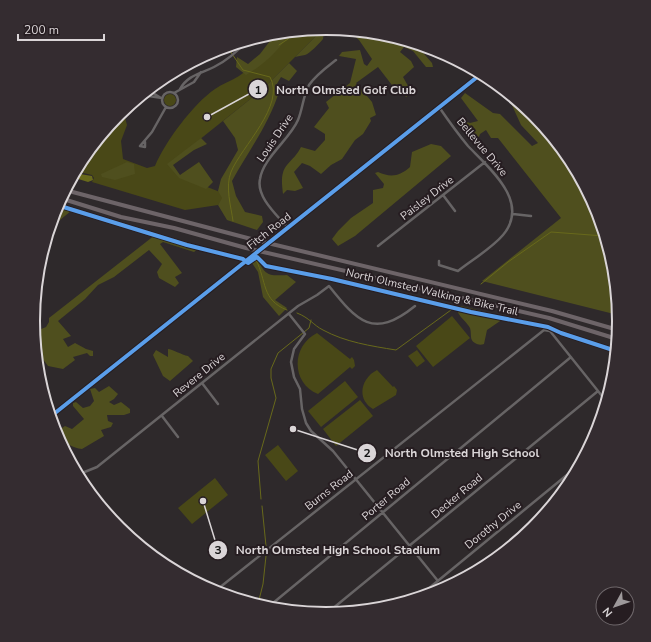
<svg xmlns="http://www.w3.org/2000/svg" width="651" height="642" font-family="'Nunito Sans',sans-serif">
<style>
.green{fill:#494817}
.forest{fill:#4f4f1e}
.water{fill:#68691b}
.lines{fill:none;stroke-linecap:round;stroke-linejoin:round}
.stream{stroke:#68691b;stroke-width:1}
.minor{stroke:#676465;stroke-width:2.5}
.tertiary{stroke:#676465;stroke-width:3}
.motorway{stroke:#6d6468;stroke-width:4}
.cycleway-casing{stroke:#261d21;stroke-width:6}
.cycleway{stroke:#5a9eea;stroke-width:4}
.labels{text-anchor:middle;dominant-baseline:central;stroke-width:4;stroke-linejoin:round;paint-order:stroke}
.street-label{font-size:11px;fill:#dad5d7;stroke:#261d21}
.rim{fill:none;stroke:#dad5d7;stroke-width:2}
.leader{fill:none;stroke:#dad5d7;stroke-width:1.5}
.callout-dot{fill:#dad5d7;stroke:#261d21;stroke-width:1.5}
.mark-label{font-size:12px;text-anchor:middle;font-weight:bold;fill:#111}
.callout-label{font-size:12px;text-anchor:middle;font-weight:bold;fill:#dad5d7;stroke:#261d21;stroke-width:4;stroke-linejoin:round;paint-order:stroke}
</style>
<rect width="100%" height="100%" fill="#2e292b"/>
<!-- green -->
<path class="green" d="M324,28L264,88L169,164L179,176L220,192L223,198L218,205L185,210L92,182L94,178L92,175L75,171L82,158L123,110L127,125L121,141L123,159L147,168L155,166C165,142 193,104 215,89C222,84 231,81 239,76C256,64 269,47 283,32Z
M164 100a6 6 0 1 1 12 0a6 6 0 1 1-12 0Z
M452,316L470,338L433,367L416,346Z
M317,333L350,359L352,357L354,360L355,366L352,369L350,367L318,394C291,383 291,346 317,333Z
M417,350L425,361L417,367L408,356Z
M377,370L393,387L394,386L397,390L396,395L373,409C356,399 361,378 377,370Z
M345,381L358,397L321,427L308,411Z
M360,400L373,416L336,446L323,429Z
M278,445L298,471L286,481L265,455Z
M215,478L228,495L192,524L178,508Z"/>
<!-- forest -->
<path class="forest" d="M324,28H330L324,32L323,39C320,43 309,54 305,55C301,56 298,56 295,57Z
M348,30L383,34L419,45V48L432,63L433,67H426L413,51L404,47L400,52L411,61L414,67L403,77L412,93L406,97L399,88L395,89L378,67L356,83L372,102L376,115L370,118L371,121L363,134L355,140L342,159L331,165L321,174L310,166L302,163L294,172L303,188L295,191L287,190L283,194C282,185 280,173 287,165C293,158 297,155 301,147L315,151L325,140V134L314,127L329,108L326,102L350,83L356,59L339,56L342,52L360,50L364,64L367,66L372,59L359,40Z
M292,31C280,49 265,64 246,75L236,67L237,57L248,64L260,54L276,33Z
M289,63L297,71L289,81L281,77L275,87L279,92C269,124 248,152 232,181L236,196L245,212L262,216L263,222L257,230L227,220L218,205L222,198L218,191L221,179L238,150L235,138L223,121L264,88Z
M465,93L493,113L500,114L532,146L538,143L521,125L511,103H515L518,101C566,141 600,203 613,264C616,280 616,299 618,315L482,281L561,218L498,138H491L486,130L480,134L477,143H474L465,134L461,126L464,121L470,123L478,121L461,98Z
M201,138L207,144L194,150L173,165L180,175L199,162L213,182L206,189L179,178L167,164Z
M431,144L441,146L451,156L355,236L338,246L332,239L338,231L351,218L373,203V190L383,188L384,184L375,173L378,172C391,178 400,176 410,167L412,152Z
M127,162L134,164L135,174L115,180L102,177L101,174Z
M56,207L71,211L49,229L55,209Z
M155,235L200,247L194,252L163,242L160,244L182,273L175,277L179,283L175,287L159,278L157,272L162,264L149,250L114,277L98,285L85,299L58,321L71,336L63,339L68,347L75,343L86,349L93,351V356H90L87,353L73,357L75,360L63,369L48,366L42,358L36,359L35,343L40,341L34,332L46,327L49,322V318Z
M257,259C266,276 268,276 287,275L296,282L275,300L287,308L279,316L263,297L258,272L252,263Z
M461,306L506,317L487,330L484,344C481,345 478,345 475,343C469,340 472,334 470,328C466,321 459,317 457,310Z
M168,349C172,349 182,355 188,356L193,361L170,381L163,376L153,355L156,350L168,357Z
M109,386L118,394L114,399L109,402L114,405L121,402L130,409V413L124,415H107L108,421L113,423L111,427L101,430L104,436L82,449C73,448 64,443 59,435L62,428L65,426L72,429L84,419L73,406V403L76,402L83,408L90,406L94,401L90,389L95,388L99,392Z"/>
<!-- water -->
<path class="water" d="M74,173L92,176L93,180L88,182L72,177Z"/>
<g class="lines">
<!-- stream -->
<path class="stream" d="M279,45L288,39L293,31
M223,47L228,48L243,70L270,77C286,105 241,147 231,172C225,187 231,206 233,221
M256,260C267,281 261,300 287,310
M481,284L508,262L551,232L604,236
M297,313C310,318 313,325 323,330C345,342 371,346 396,350L451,310
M261,499L258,461L276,398L271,378V369L278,353L309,328L311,320
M262,506L266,546
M259,600L263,584L266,556"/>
<!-- minor -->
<path class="minor" d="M180,89C188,75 200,74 214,67C228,60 238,51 248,40
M148,90L161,98
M162 100a8 8 0 1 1 16 0a8 8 0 1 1-16 0Z
M174,93L194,82L201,72
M142,95L162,98
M439,107C448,120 458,134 468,146C489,168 531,202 503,235C492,248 472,260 458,271L439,265V261
M145,142V147L140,146L152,132L166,107
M443,195L455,211
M513,214L531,216
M288,228C277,215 256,197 260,179C263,158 290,139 298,120C303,108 303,96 309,85C316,75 327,67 336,60
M378,246L485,162
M289,314L305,334L294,349L291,362L294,377L300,389L302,409L306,423L311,431L333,451L438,581
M202,383L218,404
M162,416L178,437
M77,475L97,467L298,306L317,295L329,286C357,321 373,340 415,306
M214,592L544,330L550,331L606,401
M417,598L579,465
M267,608L571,357
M326,614L598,391"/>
<!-- tertiary -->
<path class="tertiary" d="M50,417L481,74"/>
<!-- motorway -->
<path class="motorway" d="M65,190L255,240L552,311L618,330
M60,198L121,217L174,228L246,248L549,318L617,339"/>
<defs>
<path id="cycleway" d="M57,205L187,245L243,259L248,263L257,257L266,266L332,279L471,312L548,327L561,333L616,351
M50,417L481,74"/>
</defs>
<!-- cycleway casing -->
<use href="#cycleway" class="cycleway-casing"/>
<!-- cycleway -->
<use href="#cycleway" class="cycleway"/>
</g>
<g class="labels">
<!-- street labels -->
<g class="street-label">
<text transform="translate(275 138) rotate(-56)">Louis Drive</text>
<text transform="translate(482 147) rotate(50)">Bellevue Drive</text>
<text transform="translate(427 198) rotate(-38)">Paisley Drive</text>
<text transform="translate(269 231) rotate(-38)">Fitch Road</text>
<text transform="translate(432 292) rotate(13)">North Olmsted Walking &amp; Bike Trail</text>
<text transform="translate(199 375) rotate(-39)">Revere Drive</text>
<text transform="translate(329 490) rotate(-38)">Burns Road</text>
<text transform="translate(457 496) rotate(-40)">Decker Road</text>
<text transform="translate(386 499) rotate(-40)">Porter Road</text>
<text transform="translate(493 525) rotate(-39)">Dorothy Drive</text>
</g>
</g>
<!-- crop -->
<path d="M0 0H651V642H0ZM40 321a286 286 0 1 1 572 0a286 286 0 1 1-572 0Z" fill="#342c30" fill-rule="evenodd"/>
<path class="rim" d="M40 321a286 286 0 1 1 572 0a286 286 0 1 1-572 0Z"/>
<!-- callouts -->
<path class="leader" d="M207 117L258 89M293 429L367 453M203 501L218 550"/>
<g class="callout-dot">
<circle cx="207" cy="117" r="4"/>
<circle cx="293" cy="429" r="4"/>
<circle cx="203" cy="501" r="4"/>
<circle cx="258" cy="89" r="10"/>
<circle cx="367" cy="453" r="10"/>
<circle cx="218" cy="550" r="10"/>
</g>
<g class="mark-label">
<text x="258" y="94">1</text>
<text x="367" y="457">2</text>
<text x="218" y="554">3</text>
</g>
<g class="callout-label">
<text x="346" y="94">North Olmsted Golf Club</text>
<text x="462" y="457">North Olmsted High School</text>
<text x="338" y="554">North Olmsted High School Stadium</text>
</g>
<!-- north arrow -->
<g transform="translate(615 606) rotate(230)"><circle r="19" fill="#261d21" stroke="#6e676a"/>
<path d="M0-3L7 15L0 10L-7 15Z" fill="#9e999b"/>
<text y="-6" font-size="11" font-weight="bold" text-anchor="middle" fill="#dad5d7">N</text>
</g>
<!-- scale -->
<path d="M18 34v6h86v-6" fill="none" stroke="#dad5d7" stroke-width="2"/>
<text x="24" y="34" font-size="12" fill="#dad5d7" stroke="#261d21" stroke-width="3" paint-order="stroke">200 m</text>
</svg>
